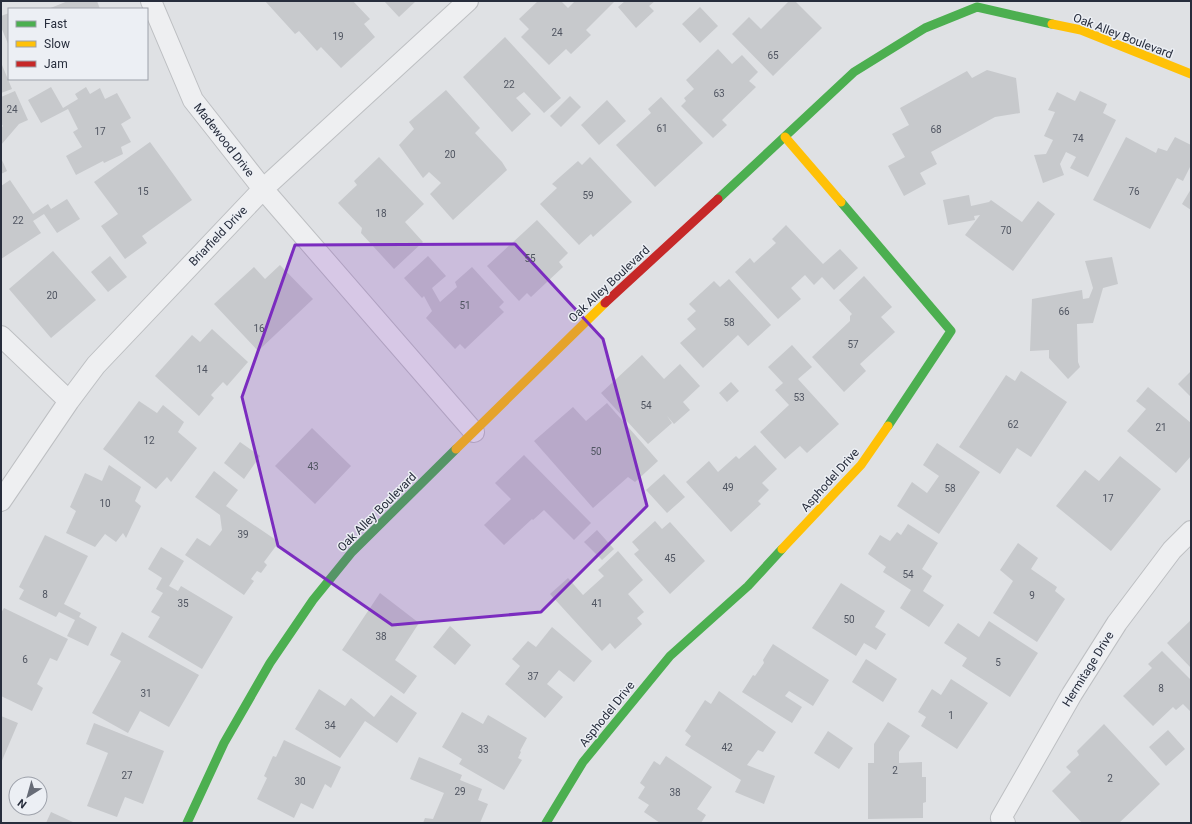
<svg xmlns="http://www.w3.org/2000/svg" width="1192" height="824" font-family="Roboto,sans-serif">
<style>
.building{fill:#c7c9cc}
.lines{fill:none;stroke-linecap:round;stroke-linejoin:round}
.street-casing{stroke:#bdbfc2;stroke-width:22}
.street{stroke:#eeeff1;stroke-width:20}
.fast{stroke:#4caf50;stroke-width:9}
.slow{stroke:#ffc107;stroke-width:9}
.jam{stroke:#c62828;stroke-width:9}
.marked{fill:#7b2cbf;fill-opacity:0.2;stroke:#7b2cbf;stroke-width:3;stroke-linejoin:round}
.labels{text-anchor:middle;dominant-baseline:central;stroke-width:3;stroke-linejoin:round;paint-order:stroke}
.number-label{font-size:10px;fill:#505561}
.street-label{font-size:12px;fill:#272d3c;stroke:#eceff4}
</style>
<rect width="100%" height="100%" fill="#dfe1e4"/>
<!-- building -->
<path class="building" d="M68,1H97L100,9H48Z
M265,1H353L370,19L364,24L375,37L341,68L321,47L317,51L299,31L295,34Z
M384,1H416L399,17Z
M538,1H561L568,8L575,1H615L586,30L591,35L571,54L566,49L549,65L521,37L529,29L519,19Z
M625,1H655L649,6L654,11L636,28L618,7Z
M789,1H795L822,28L773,76L732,34L749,17L761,29Z
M700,7L718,26L700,43L682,24Z
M9,13V46L1,27V16Z
M505,37L561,98L544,113L524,92L516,98L531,114L512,132L463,77Z
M718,49L732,64L742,55L758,72L749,81L756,87L722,120L727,125L713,138L681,106L686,101L684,98L694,89L686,80Z
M1,65H2L12,89L1,93Z
M987,70L1016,78L1020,113L995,117L931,152L937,164L920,173L926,184L904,196L888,166L905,157L892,134L909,125L900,108L967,71L972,78Z
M51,87L63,108L78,99L75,94L86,87L90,94L100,88L105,99L117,93L131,118L121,124L131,142L121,147L123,154L104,163L103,161L76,175L66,156L82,147L73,132L78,129L68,109L41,123L28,100Z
M446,90L480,128L475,133L502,162L507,170L453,220L430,194L441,183L429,172L423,178L399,145L414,129L409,122Z
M15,91L28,120L19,124L1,145V128L3,126L1,123V97Z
M1080,91L1107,104L1103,113L1116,120L1088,177L1070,168L1076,157L1066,152L1060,164L1064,175L1043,183L1034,155L1046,154L1053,140L1044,136L1055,112L1048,110L1057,92L1075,101Z
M570,96L581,107L561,127L550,116Z
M661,97L703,143L655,187L616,145L651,113L648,109Z
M607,100L626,121L599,145L581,125Z
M1126,137L1156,153L1158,148L1167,151L1175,137L1191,145V165L1183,181L1177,178L1150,229L1093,200Z
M150,142L192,200L142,236L147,243L125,259L101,226L118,214L94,182Z
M379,157L424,204L405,222L423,242L394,269L361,233L362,228L338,203L357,185L354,181Z
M590,157L632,202L593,237L591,234L579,245L540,204L557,188L552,184L578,161L582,165Z
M1,158L7,171L1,174Z
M10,180L33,214L48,204L51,209L67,199L80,219L57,233L44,214L33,221L41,233L1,259V186Z
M1191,189V210L1182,204Z
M969,195L971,206L989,202L991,200L1022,222L1038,201L1055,214L1013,271L965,235L980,215L974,216L975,220L948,225L943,200Z
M537,220L568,253L559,262L563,267L531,297L527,293L519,301L487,266Z
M786,225L823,264L840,249L858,268L834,290L822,277L814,285L805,275L791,288L801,299L778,319L735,272L750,258L754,263L776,243L772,239Z
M53,251L96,300L51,338L9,289Z
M110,256L127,277L108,292L91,272Z
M428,256L446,276L432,288L440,302L457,287L455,282L472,267L504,302L499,307L504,312L465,349L460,344L455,349L426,318L432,311L424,296L422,298L404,278Z
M1112,257L1118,284L1103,288L1093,323L1077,324L1078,362L1080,367L1068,379L1049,358V350L1030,351L1032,299L1082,290L1083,299L1089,298L1093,288L1085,261Z
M280,265L313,299L258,351L214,304L254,267L265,279Z
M864,276L892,307L881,317L895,332L860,364L866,371L844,392L812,357L850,321V316L852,314L839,300Z
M729,279L771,325L748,346L738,335L703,368L680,343L696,329L687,319L696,311L689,304L714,281L720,287Z
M212,329L248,362L227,386L223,382L211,395L214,398L199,416L155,376L192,335L200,342Z
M792,345L812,367L798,379L839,424L807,453L800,446L785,459L760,432L789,405L775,390L783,383L768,367Z
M642,355L664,379L680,364L700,386L683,402L690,410L674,424L667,416L672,423L648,444L601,393Z
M1021,371L1067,402L1031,457L1017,448L1000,474L959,447L1006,375L1015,381Z
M1191,371V397L1178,384Z
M731,382L739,391L727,402L719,393Z
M1148,387L1191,423V456L1176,473L1127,431L1146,409L1136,401Z
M139,401L157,413L163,405L184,422L178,432L197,448L171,482L167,477L156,489L103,449Z
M607,403L658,461L635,482L628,477L593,508L534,441L573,407L586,421Z
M312,428L351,466L315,504L275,466Z
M240,442L260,456L244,479L224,463Z
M937,443L980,472L939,534L897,506L912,482L927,493L939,476L923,465Z
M755,445L777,469L762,483L769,490L758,501L761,504L731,532L686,482L709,461L718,472L736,456L739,459Z
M524,455L591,523L574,540L544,510L533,520L532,519L504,545L484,525L511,499L495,483Z
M1120,456L1161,489L1111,551L1056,506L1085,470L1099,481Z
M109,465L141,487L135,501L141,506L126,538L123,533L116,542L105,534L95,547L66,533L76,511L70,507L85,473L102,481Z
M214,471L238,490L226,506L279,542L264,562L267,565L261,573L257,571L251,579L254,581L244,595L185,555L197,538L210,546L222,530L220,515L195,497Z
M664,474L685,497L667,513L646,490Z
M655,521L662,529L670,522L705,561L670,594L634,554L639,550L632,542Z
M908,524L938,543L922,569L932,576L923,591L944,605L929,627L900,608L911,590L883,572L886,567L868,554L880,535L890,541L897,532L901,535Z
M597,530L614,549L602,560L584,542Z
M45,535L88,556L64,604L81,613L79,617L97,627L88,646L67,636L75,620L59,612L56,617L19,599L24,590L19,587Z
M1018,543L1038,558L1031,569L1057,587L1055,591L1065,599L1037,642L993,613L1013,581L1000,570Z
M161,547L184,561L169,586L178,591L181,586L233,617L202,669L148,637L160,617L151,612L163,593L156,589L162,578L148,569Z
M618,551L643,580L628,594L644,612L637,618L642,624L615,649L610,643L602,651L550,594L568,578L583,595L604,576L598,570Z
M841,583L885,611L875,627L886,634L876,650L864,643L856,656L812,628Z
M380,593L419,623L395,660L417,676L404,694L342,650Z
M4,608L68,639L57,661L50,658L37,684L43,688L32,711L1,696V613Z
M1191,620V668L1167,643Z
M989,621L1038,653L1010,697L962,666L967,658L944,643L958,623L979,637Z
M450,626L471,645L455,665L433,647Z
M552,627L592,661L574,682L559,670L547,684L563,697L545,718L505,684L520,666L512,659L528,641L536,647Z
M122,632L199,675L169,727L140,711L128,733L92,713L121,661L110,655Z
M773,644L829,680L813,706L789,691L785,696L802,707L792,723L742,692L753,675L755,676L764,663L763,660Z
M1162,651L1191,680V710L1190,711L1183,704L1176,710L1173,707L1153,726L1123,696L1152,668L1148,664Z
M866,659L897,679L883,702L852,682Z
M951,679L988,703L957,749L921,726L926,717L918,712L932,689L941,695Z
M319,689L345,706L351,698L374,717L391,695L417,713L397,743L365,721L340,758L295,729Z
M719,691L776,732L763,752L758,750L747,765L775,776L764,804L735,792L741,780L685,745L691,736L685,731L705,700L711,704Z
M462,712L483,724L488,715L527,738L520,751L521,752L518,758L522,760L504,790L459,764L462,759L442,747Z
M1,716L18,723L1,763Z
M888,722L910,736L899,752V763L922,762V777H926V802L923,803V818L868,819V763H874V744Z
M94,723L164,751L143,804L125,797L117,817L87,806L108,753L86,744Z
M1104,724L1160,784L1119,823H1082L1052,791L1071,772L1066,767L1079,755L1077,751Z
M1168,730L1185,749L1166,766L1149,747Z
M828,731L853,748L839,769L814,753Z
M284,740L341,767L331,788L325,784L313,809L301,803L294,818L257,799L267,778L264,776L273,756L276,757Z
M666,756L712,787L697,809L706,815L701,823H660L644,812L649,805L638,798L645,787L640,783L654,761L660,765Z
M419,757L462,775L460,780L482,789L478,800L488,804L480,823H423L425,818L433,819L444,793L410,779Z
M51,812L75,823H46Z"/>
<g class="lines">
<defs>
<path id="street" d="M151,1L193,100L263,189L474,432
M1,336L69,401
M1,501L69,401L96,365L263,189L468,1
M1005,823L1001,818L1072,694L1117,623L1172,550L1191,531"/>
</defs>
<!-- street casing -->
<use href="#street" class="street-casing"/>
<!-- street -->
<use href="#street" class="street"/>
<!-- fast -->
<path class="fast" d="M718,199L854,72L925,28L977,7L1052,24
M841,202L951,331L888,426
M187,823L224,743L270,663L313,600L352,552L456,449
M546,823L583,762L670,656L748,586L782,549"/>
<!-- slow -->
<path class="slow" d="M1052,24L1081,30L1191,74
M785,137L841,202
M456,449L605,303
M782,549L861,465L888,426"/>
<!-- jam -->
<path class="jam" d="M605,303L718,199"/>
</g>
<!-- marked area -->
<path class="marked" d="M515,244L603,339L647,506L541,612L392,625L278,546L242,397L295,245Z"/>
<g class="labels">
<!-- number labels -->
<g class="number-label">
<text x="557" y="32">24</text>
<text x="338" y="36">19</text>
<text x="773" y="55">65</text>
<text x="509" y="84">22</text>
<text x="719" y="93">63</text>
<text x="12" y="109">24</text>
<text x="662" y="128">61</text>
<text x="936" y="129">68</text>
<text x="100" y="131">17</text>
<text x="1078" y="138">74</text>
<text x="450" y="154">20</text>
<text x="143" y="191">15</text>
<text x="1134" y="191">76</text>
<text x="588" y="195">59</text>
<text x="381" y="213">18</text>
<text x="18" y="220">22</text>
<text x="1006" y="230">70</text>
<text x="530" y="258">55</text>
<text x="52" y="295">20</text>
<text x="465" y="305">51</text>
<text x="1064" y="311">66</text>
<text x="729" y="322">58</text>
<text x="259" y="328">16</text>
<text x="853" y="344">57</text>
<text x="202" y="369">14</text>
<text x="799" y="397">53</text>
<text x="646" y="405">54</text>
<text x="1013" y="424">62</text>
<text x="1161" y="427">21</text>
<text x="149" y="440">12</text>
<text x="596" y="451">50</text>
<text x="313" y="466">43</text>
<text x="728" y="487">49</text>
<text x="950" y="488">58</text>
<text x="1108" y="498">17</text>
<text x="105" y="503">10</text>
<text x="243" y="534">39</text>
<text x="670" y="558">45</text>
<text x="908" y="574">54</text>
<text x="45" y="594">8</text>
<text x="1032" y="595">9</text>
<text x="183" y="603">35</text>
<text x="597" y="603">41</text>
<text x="849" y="619">50</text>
<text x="381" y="636">38</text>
<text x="25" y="659">6</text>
<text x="998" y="662">5</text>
<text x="533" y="676">37</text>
<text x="1161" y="688">8</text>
<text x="146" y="693">31</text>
<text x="951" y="715">1</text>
<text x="330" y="725">34</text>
<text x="727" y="747">42</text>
<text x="483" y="749">33</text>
<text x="895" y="770">2</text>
<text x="127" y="775">27</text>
<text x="1110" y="778">2</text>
<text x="300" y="781">30</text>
<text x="460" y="791">29</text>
<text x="675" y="792">38</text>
</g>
<!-- street labels -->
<g class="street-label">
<text transform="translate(1123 36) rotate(21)">Oak Alley Boulevard</text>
<text transform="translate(224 140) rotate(52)">Madewood Drive</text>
<text transform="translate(218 236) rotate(-46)">Briarfield Drive</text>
<text transform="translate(609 284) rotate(-43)">Oak Alley Boulevard</text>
<text transform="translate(830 480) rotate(-48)">Asphodel Drive</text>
<text transform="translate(377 512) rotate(-45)">Oak Alley Boulevard</text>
<text transform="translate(1088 669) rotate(-58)">Hermitage Drive</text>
<text transform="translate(607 714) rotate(-51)">Asphodel Drive</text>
</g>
</g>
<!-- border -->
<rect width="1192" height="824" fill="none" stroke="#272d3c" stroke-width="4"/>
<!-- legend -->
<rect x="8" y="8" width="140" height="72" fill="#eceff4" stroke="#9da1aa"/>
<rect x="16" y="21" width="20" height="6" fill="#4caf50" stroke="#9da1aa"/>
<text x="44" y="28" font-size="12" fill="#272d3c">Fast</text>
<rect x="16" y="41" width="20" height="6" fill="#ffc107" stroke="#9da1aa"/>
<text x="44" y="48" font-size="12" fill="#272d3c">Slow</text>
<rect x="16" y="61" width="20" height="6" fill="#c62828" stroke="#9da1aa"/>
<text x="44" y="68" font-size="12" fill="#272d3c">Jam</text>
<!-- north arrow -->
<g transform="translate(28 796) rotate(217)"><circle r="19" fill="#eceff4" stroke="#9da1aa"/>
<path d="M0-3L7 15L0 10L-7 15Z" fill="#676c77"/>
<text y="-6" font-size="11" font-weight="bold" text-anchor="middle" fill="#272d3c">N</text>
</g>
</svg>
